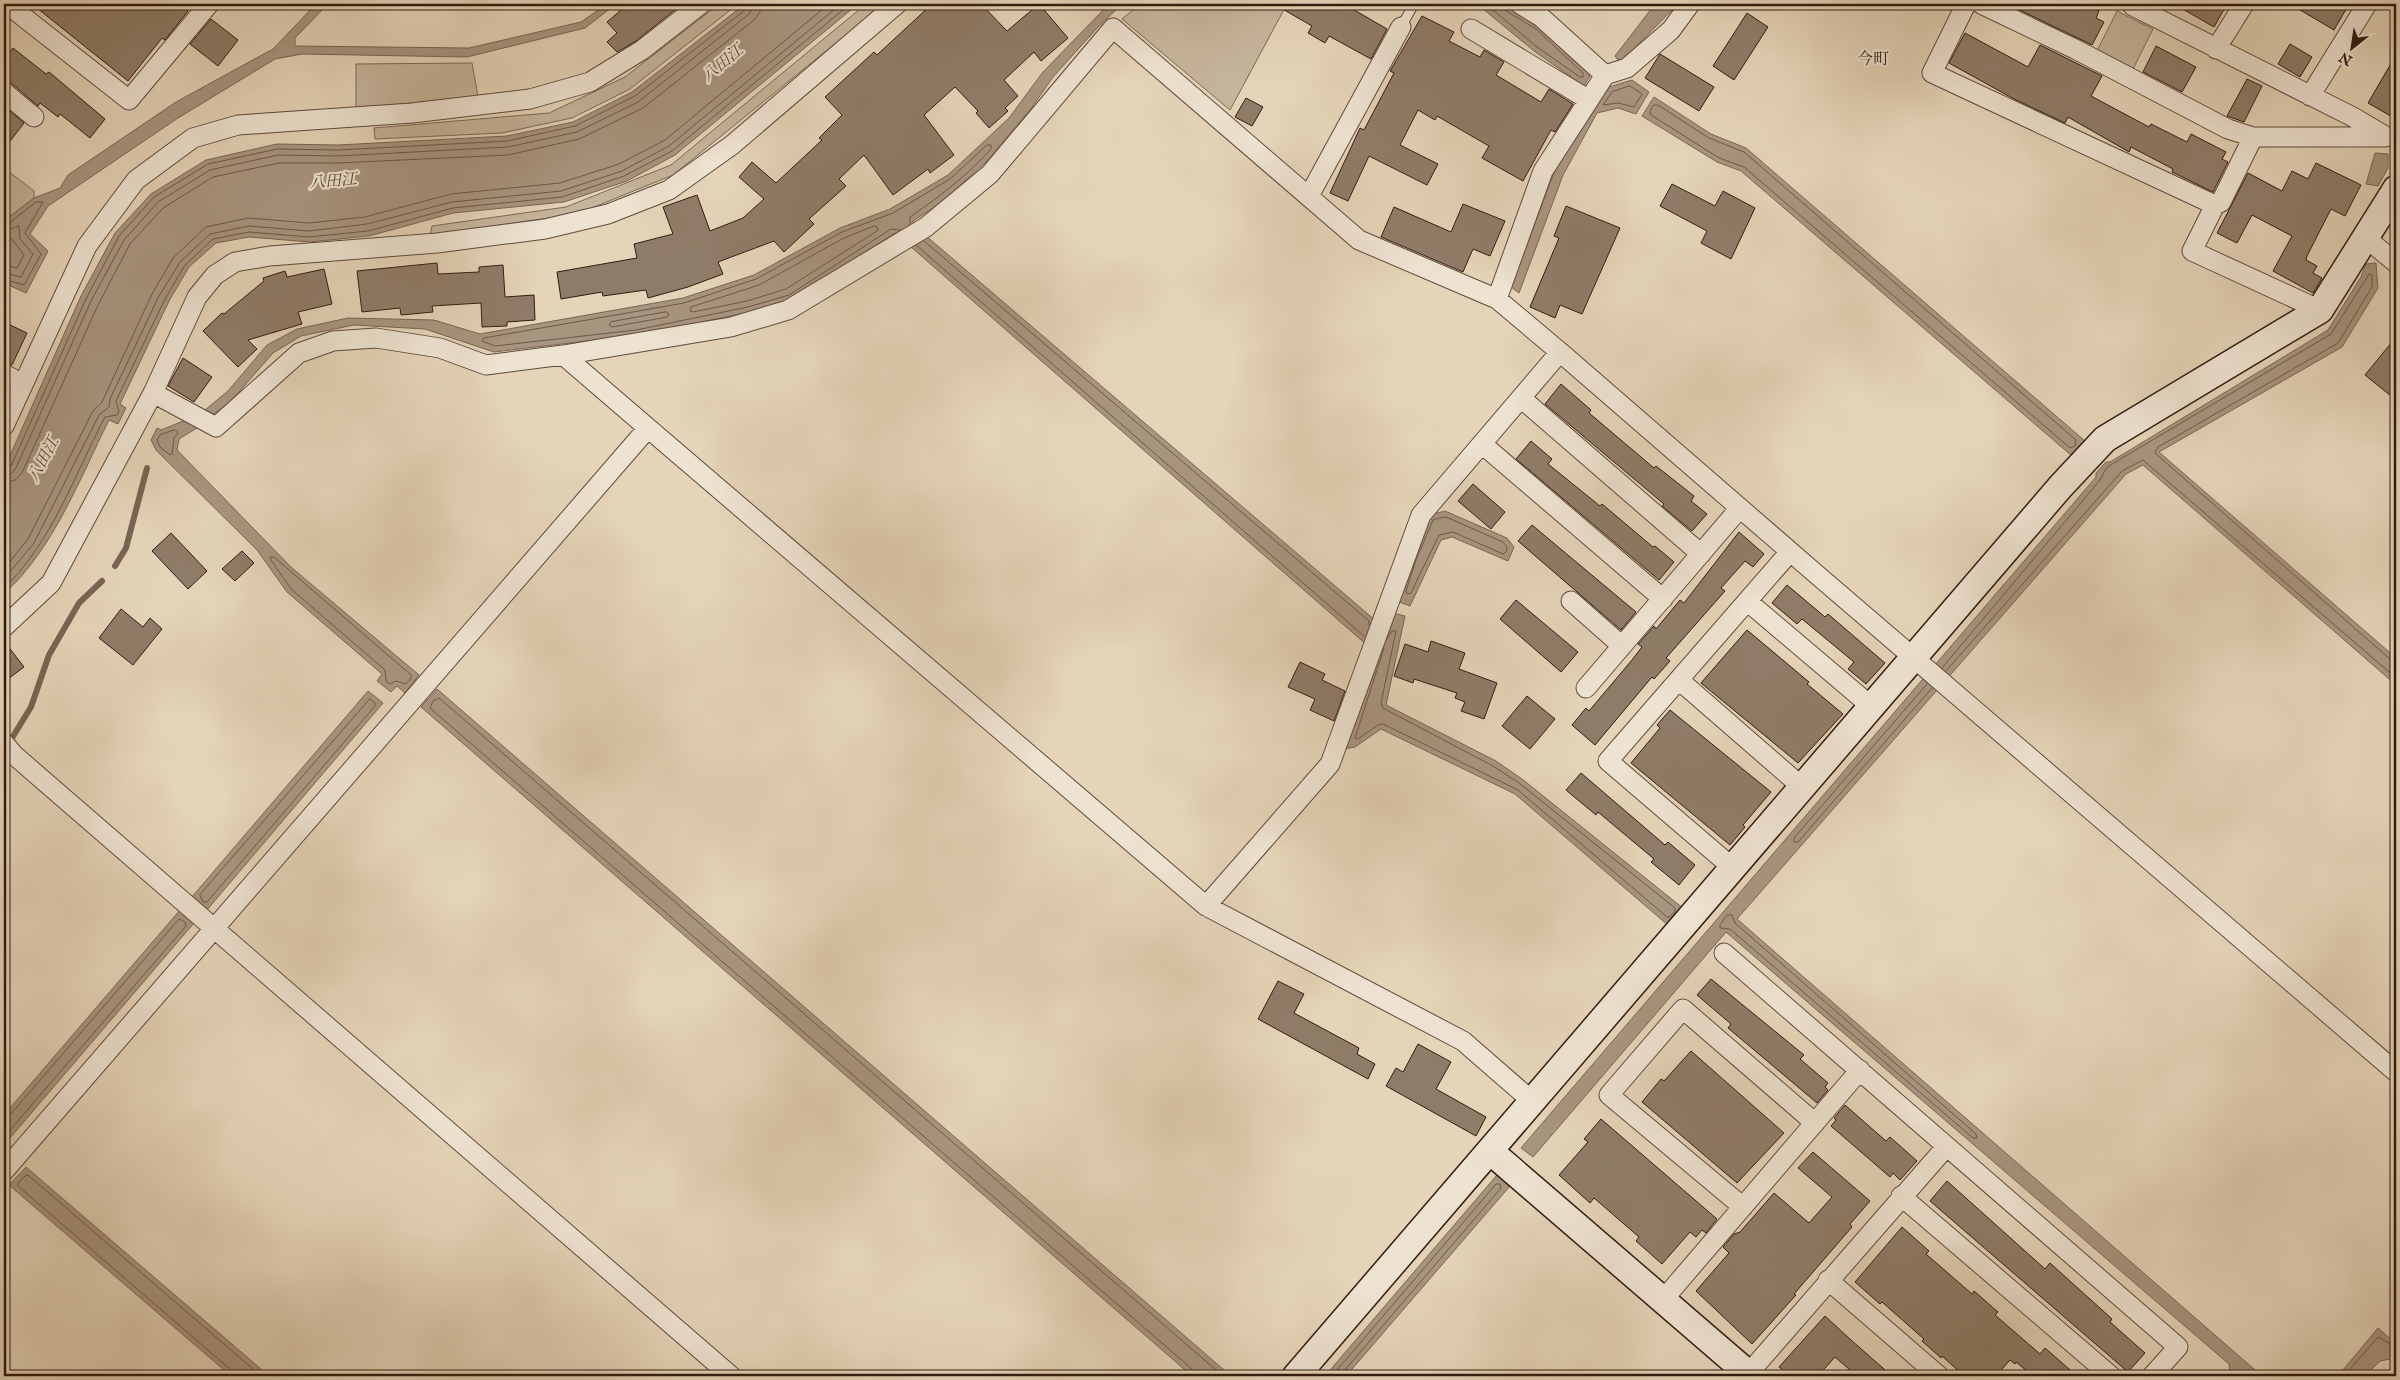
<svg xmlns="http://www.w3.org/2000/svg" width="2400" height="1380" font-family="'IM FELL English','Noto Serif JP',serif">
<style>
.green{fill:#c6b59c;stroke:#7c6856}
.water{fill:#a8957f;stroke:#786553}
.lines{fill:none;stroke-linecap:round;stroke-linejoin:round}
.shore{stroke:#6c5848;stroke-width:1}
.stream{stroke:#786553;stroke-width:6}
.building{fill:#8f7c68;stroke:#311c11}
.lane-casing{stroke:#5e4a3b;stroke-width:11}
.street-casing{stroke:#5e4a3b;stroke-width:21}
.secondary-casing{stroke:#311c11;stroke-width:29}
.lane{stroke:#eee3d1;stroke-width:9}
.street{stroke:#eee3d1;stroke-width:19}
.secondary{stroke:#eee3d1;stroke-width:26}
.labels{text-anchor:middle;dominant-baseline:central;stroke-width:4.5;stroke-linejoin:round;paint-order:stroke}
.neighbourhood-label{font-size:16px;fill:#311c11;stroke:#eee3d1}
.water-label{font-size:16px;font-style:italic;fill:#5b4638;stroke:#eee3d1}
</style>
<rect width="100%" height="100%" fill="#e5d4b8"/>
<filter id="stains"><feTurbulence type="fractalNoise" baseFrequency=".004" numOctaves="4"/><feColorMatrix values="0 0 0 0 .2 0 0 0 0 .09 0 0 0 0 .02 0 0 0 .5 -.17"/></filter>
<radialGradient id="worn" r=".72"><stop offset=".6" stop-color="#630" stop-opacity="0"/><stop offset="1" stop-color="#630" stop-opacity=".3"/></radialGradient>
<!-- green -->
<path class="green" d="M719,4H738L630,89L572,118L502,133L375,139L374,128L549,113L625,77Z
M866,4H884L673,175L577,214L430,235L432,226L566,207L671,165Z
M1140,4H1287L1230,110L1122,19Z
M2117,11L2153,29L2132,71L2096,53Z
M472,63L478,97L356,108V64Z
M4,168L34,191V198L4,221Z"/>
<!-- water -->
<path class="water" d="M316,4H328L295,38V46L469,48L581,22L607,4H616L585,28L467,57L302,54L275,59L178,118L48,206L30,234L48,251L26,293L4,283V221L34,198L60,188L68,175L176,102L273,49Z
M745,4H858L675,155L627,181L564,202L453,213L369,236L310,242L249,237L216,243L189,267L169,301L120,404L126,408L118,424L109,420C79,480 54,548 4,594V469L81,296L115,233L151,194L206,160L277,144L338,145L507,136L573,122L632,92Z
M1109,4H1122L1098,27L1053,77L1030,110L986,162L941,203L913,221L925,235L1376,621L1393,613L1405,616L1386,705L1496,761L1522,779L1684,909L1669,926L1515,794L1381,729L1355,747L1344,749L1368,646L895,233L791,299L750,312L637,335L494,352L425,329L354,325L301,336L273,353L232,400L214,414L205,410L228,391L267,345L297,329L348,318L434,320L480,334L683,298L754,275L840,228L890,209L948,175L1009,118L1043,72Z
M1477,4H1505L1539,25L1591,74L1584,86L1534,51Z
M1655,4H1678L1623,60L1617,59L1615,56Z
M1632,80L1649,92L1636,114L1618,108L1597,113L1563,175L1519,293L1511,287L1555,170L1587,114L1609,87Z
M1654,97L1711,134L1746,148L2085,441L2072,456L1741,171L1717,162L1642,116Z
M2375,153L2388,154V168L2378,186L2366,184Z
M2376,263L2378,288L2342,347L2159,452L2396,658V685L2143,465L2126,474L1737,919L2262,1376H2230L2229,1364L1726,932L1533,1157L1521,1148L2096,477V473L2106,462H2110L2328,330L2361,277L2366,264Z
M188,419L200,426L179,439L177,450L291,567L419,675L405,693L397,686L391,692L377,681L382,674L287,592L257,550L156,450L151,440L157,428L161,430Z
M1445,511L1507,538L1514,547L1508,561L1452,537L1441,540L1410,606L1397,601L1430,515Z
M437,689L1231,1376H1192L421,707Z
M368,691L383,703L206,911L191,898Z
M180,910L194,923L4,1145V1115Z
M26,1167L269,1376H231L9,1185Z
M1497,1175L1510,1186L1346,1376H1325Z
M2378,1328L2396,1344V1364L2390,1359L2380,1361L2365,1376H2338Z"/>
<g class="lines">
<!-- shore -->
<path class="shore" d="M1486,4L1537,47L1580,77H1583V73L1536,29L1505,10L1503,4
M1630,86L1642,94L1634,107L1618,103L1603,105L1612,92Z
M1654,105H1658L1709,138L1744,152L2076,440L2075,446L2070,448L1744,167L1719,158L1651,115L1650,112Z
M4,224L9,223L36,202H43L25,233L41,254L24,285L4,279
M875,226L878,228L877,231L786,289L747,301L693,312L690,311L691,307L759,285L844,238Z
M900,230L891,229L789,295L748,307L636,330L495,346L482,341L484,338L684,303L756,279L842,232L893,213L950,179L987,145H991V149C967,176 940,196 910,217V224
M4,231L19,226L20,239L33,254L21,277L4,273
M4,238H11L24,255L17,268L4,265
M924,241L1369,621V625
M916,245L1365,637
M666,312L669,314L667,317L612,327L609,325L611,322Z
M175,430L178,433L174,438L172,454L170,455L160,447L157,440L160,435Z
M4,469L11,466L86,299L119,236L154,197L208,164L277,149L338,150L507,141L575,126L635,96L745,10L747,4
M4,475L11,474L16,468L91,301L124,240L158,202L210,170L278,155L338,156L508,147L577,132L638,102L749,14L754,4
M4,483L15,480L22,473L98,305L130,244L163,208L213,177L279,163H338L508,155L579,139L643,108L754,20L760,12L761,4
M1446,517L1503,542L1507,547L1506,552L1503,554L1453,532L1439,535L1411,593L1407,594L1406,591L1416,560L1433,520Z
M271,557H274L411,675V678L406,684L396,681L390,684L386,681L385,670L291,589L271,560Z
M4,569L28,539L93,411L102,402L152,294L173,258L206,227L248,218L309,223L365,217L451,194L560,183L619,164L665,140L829,4
M4,579L34,543L99,415L109,407L110,399L159,296L180,262L210,234L249,226L309,231L367,224L452,202L561,191L622,171L669,146L841,4
M4,588C51,544 75,474 105,417L117,415L119,411L116,401L165,299L185,265L213,239L249,232L309,237L368,231L453,208L562,197L624,176L672,151L850,4
M1384,648L1355,738L1358,739L1378,725L1383,724L1518,790L1667,917H1670L1675,911V908L1519,783L1493,766L1383,708L1381,703L1396,631H1392L1387,639
M1942,668L2100,480L2107,467L2331,334L2369,274L2372,275V287L2338,343L2158,447L2155,453L2391,660L2396,661
M1946,671L2122,471L2143,460L2396,678
M1927,684L1794,838V842H1798L1932,688
M370,699L375,703V706L207,902H203L200,895Z
M1728,915H1732L1735,923L1976,1134L1977,1138H1973L1730,929L1720,928V925Z
M4,1117L10,1115L179,919L185,922L186,926L4,1137
M233,1376L231,1370L18,1186V1183L25,1176L28,1175L261,1376
M1195,1376L1193,1370L430,708L433,701L439,698L1223,1376
M1332,1376L1496,1184H1500L1501,1188L1344,1371L1342,1376
M2344,1376L2378,1337L2396,1347"/>
<!-- stream -->
<path class="stream" d="M115,566L126,548L147,468
M12,738L31,707L49,655L79,603L102,581"/>
</g>
<!-- building -->
<path class="building" d="M32,4H178L188,11L165,40L162,38L128,81Z
M628,4H682L636,41L617,52L607,42L617,33L607,22Z
M932,4H981L1007,31L1039,4L1068,38L1041,61L1034,52L1004,80L1018,96L1005,108L1008,111L989,128L976,113L978,111L955,87L924,115L954,155L930,173L928,169L893,195L864,155L839,179L846,186L809,219L814,224L784,252L774,241L718,262L723,274L688,287L648,298L646,290L603,296L602,292L561,299L557,272L637,258L634,244L673,234L663,207L697,195L710,231L743,218L764,199L739,177L752,162L776,183L822,140L819,138L842,115L825,97L874,52L877,55Z
M1274,4H1344L1387,29L1371,59L1329,36L1325,43L1308,33L1312,26Z
M2007,4H2084L2099,11L2096,18L2104,22L2092,45Z
M2174,4H2227L2214,27Z
M2290,4H2349L2334,30Z
M1747,13L1768,27L1734,80L1713,66Z
M1422,16L1454,32L1449,41L1480,57L1484,50L1504,62L1496,75L1541,102L1549,89L1573,104L1555,132L1551,130L1523,181L1482,158L1489,146L1437,116L1435,120L1418,110L1400,145L1438,164L1427,185L1369,156L1348,201L1330,193L1360,128L1364,130L1394,73L1390,71Z
M211,19L238,40L218,66L190,44Z
M1965,33L2028,67L2040,45L2102,76L2091,96L2149,127L2151,124L2187,142L2191,134L2226,152L2222,159L2228,162L2213,192L2172,172L2173,169L2131,147L2129,152L2068,117L2065,123L2014,99L1949,63Z
M2290,44L2312,57L2300,77L2278,64Z
M2156,46L2196,67L2182,92L2143,72Z
M13,48L46,74L49,72L105,119L90,138L60,114L58,117L40,103L38,106L11,83L4,81V60Z
M1660,54L1714,87L1699,111L1645,78Z
M2396,55V119L2368,103Z
M2247,79L2262,86L2244,122L2227,116Z
M1246,98L1263,107L1252,126L1235,117Z
M4,106L24,123L4,149Z
M2316,163L2361,185L2345,216L2331,209L2307,256L2306,260L2317,266L2313,273L2322,278L2313,293L2273,271L2292,236L2252,215L2237,243L2217,233L2248,173L2282,191L2292,171L2308,179Z
M1672,184L1715,206L1723,191L1755,208L1731,259L1701,243L1707,231L1660,206Z
M1463,204L1505,221L1490,256L1473,249L1463,272L1381,237L1394,207L1451,232Z
M1566,206L1620,228L1582,314L1560,305L1555,318L1530,307L1559,238L1554,236Z
M437,263L438,274L479,272V267L503,265L505,297L534,295L535,320L507,322V326L482,327L481,303L432,306L433,312L401,315L400,308L362,312L357,271Z
M324,269L332,304L298,312L302,324L248,340L257,349L238,367L203,331L222,313L224,314L264,281L263,278L285,271L287,277Z
M4,322L27,333L12,365L4,363Z
M2396,337V400L2365,375Z
M183,358L212,377L194,402L168,386Z
M1561,384L1591,410L1589,413L1654,468L1656,466L1694,496L1691,501L1707,514L1692,531L1662,506L1664,504L1545,404Z
M1531,441L1552,459L1548,464L1600,506L1602,504L1653,547L1655,546L1674,562L1659,580L1516,459Z
M1473,484L1505,512L1491,529L1458,501Z
M1532,525L1636,612L1621,630L1518,541Z
M1739,532L1764,554L1753,567L1745,561L1721,588L1725,591L1666,658L1670,661L1654,679L1652,677L1595,745L1572,725L1586,708L1589,711L1632,660L1642,647L1638,644L1654,626L1656,629L1680,600L1684,603Z
M171,533L207,571L188,589L152,551Z
M242,551L254,563L235,581L222,569Z
M1787,585L1825,617L1828,614L1885,663L1866,684L1848,669L1854,662L1802,619L1797,624L1772,603Z
M1516,600L1578,652L1561,672L1500,619Z
M121,609L143,627L150,618L162,629L133,665L99,638Z
M1747,630L1809,682L1807,684L1843,714L1798,763L1701,683Z
M4,641L24,667L4,682Z
M1431,641L1465,653L1459,669L1497,683L1484,719L1461,711L1465,702L1455,698L1457,693L1414,679L1413,683L1394,676L1405,644L1428,652Z
M1300,662L1325,674L1322,680L1345,691L1334,721L1310,710L1315,699L1288,687Z
M1527,696L1555,719L1530,749L1502,726Z
M1670,710L1771,792L1743,825L1745,827L1730,845L1631,763L1660,728L1657,725Z
M1581,773L1665,845L1668,842L1695,865L1679,885L1651,862L1654,859L1598,812L1596,815L1566,790Z
M1711,979L1804,1055L1800,1059L1828,1083L1825,1087L1828,1090L1817,1103L1728,1028L1731,1024L1697,995Z
M1278,981L1304,994L1294,1013L1359,1048L1357,1054L1375,1064L1368,1079L1258,1019Z
M1418,1044L1451,1062L1436,1089L1486,1117L1476,1136L1386,1086L1396,1068L1403,1072Z
M1691,1051L1784,1133L1737,1183L1642,1102L1661,1079L1664,1081Z
M1845,1105L1886,1141L1890,1137L1917,1161L1900,1180L1893,1173L1890,1177L1831,1126L1836,1120L1834,1118Z
M1601,1119L1717,1219L1706,1233L1702,1230L1696,1237L1690,1232L1662,1264L1636,1241L1639,1237L1594,1198L1590,1203L1559,1175L1588,1142L1584,1139Z
M1813,1152L1870,1201L1850,1224L1852,1227L1794,1294L1796,1295L1752,1344L1696,1291L1729,1253L1723,1247L1734,1234L1740,1232L1774,1193L1809,1223L1832,1197L1798,1168Z
M1947,1181L2045,1269L2050,1263L2112,1319L2110,1322L2145,1353L2128,1372L1930,1201Z
M1902,1227L1929,1251L1926,1254L1972,1294L1974,1291L1998,1312L1995,1315L2040,1354L2045,1348L2077,1376H2033L2016,1362L2015,1364L2010,1360L1996,1376H1964L1942,1356L1941,1358L1922,1341L1924,1339L1882,1302L1880,1304L1855,1282Z
M1825,1316L1851,1340L1892,1376H1857L1835,1357L1818,1376H1790L1779,1367Z"/>
<g class="lines">
<defs>
<path id="lane" d="M1401,27L1414,4"/>
<path id="street" d="M7,4L129,100L209,4
M1520,4L1541,17L1605,75
M1966,4L1932,73L2215,205L2192,251L2320,310
M1981,4L2075,49L2228,129L2253,137H2385
M2132,4L2133,6L2353,117L2385,136
M1471,29L1589,100
M2216,49L2244,4
M4,92L34,117
M2310,96L2367,4
M1309,196L1401,27
M2215,205L2221,202L2253,137
M2366,238L2396,263
M1497,299L1543,171L1605,75L1627,68L1671,30L1690,4
M1560,352C1837,594 2118,832 2396,1072
M4,374L23,384
M153,393L216,427L299,353L333,341L376,338L440,348L486,365L563,355
M1521,398L1701,554
M4,426L87,246L136,180L193,138L238,125L412,113L530,99L590,82L642,50L701,4
M648,428L563,355L731,327L788,310L926,227L990,174L1113,28L1359,240L1497,299L1560,352L1421,515L1330,764L1206,906
M1482,444L1663,599
M1571,601L1622,646
M1747,601L1872,707
M4,627L51,583L153,393L197,297L215,275L235,262L270,256L437,243L545,229L608,214L669,190L732,145L897,4
M1679,680L1802,787
M1586,688L1739,509
M4,743L14,755L731,1376
M1733,868L1608,761L1789,553
M1724,953L2178,1347L2152,1376
M4,1171L648,428L1206,906L1463,1041L1532,1101
M1901,1196L2111,1376
M1743,1207L1609,1095L1683,1009L1815,1123
M1828,1280L1939,1376
M1662,1301L1860,1070
M1748,1374L1946,1147"/>
<path id="secondary" d="M1490,1151L1751,1376
M1296,1376L2061,486L2105,439L2320,310L2396,189"/>
</defs>
<!-- lane casing -->
<use href="#lane" class="lane-casing"/>
<!-- street casing -->
<use href="#street" class="street-casing"/>
<!-- secondary casing -->
<use href="#secondary" class="secondary-casing"/>
<!-- lane -->
<use href="#lane" class="lane"/>
<!-- street -->
<use href="#street" class="street"/>
<!-- secondary -->
<use href="#secondary" class="secondary"/>
</g>
<g class="labels">
<!-- neighbourhood labels -->
<g class="neighbourhood-label">
<text x="1873" y="60">今町</text>
</g>
<!-- water labels -->
<g class="water-label">
<text transform="translate(723 64) rotate(-40)">八田江</text>
<text transform="translate(333 182) rotate(-5)">八田江</text>
<text transform="translate(44 460) rotate(-62)">八田江</text>
</g>
</g>
<!-- margin -->
<rect width="2400" height="1380" fill="none" stroke="#e5d4b8" stroke-width="20"/>
<rect x="5" y="5" width="2390" height="1370" fill="none" stroke="#311c11" stroke-width="2.5"/>
<rect x="10" y="10" width="2380" height="1360" fill="none" stroke="#311c11"/>
<!-- north arrow -->
<g transform="translate(2352 48) rotate(210)" stroke="#eee3d1" stroke-width="4" paint-order="stroke">
<path d="M0-4L9 19L0 12L-9 19Z" fill="#311c11"/>
<text y="-8" font-size="14" font-weight="bold" text-anchor="middle" fill="#311c11">N</text>
</g>
<rect width="100%" height="100%" filter="url(#stains)"/>
<rect width="100%" height="100%" fill="url(#worn)"/>
</svg>
